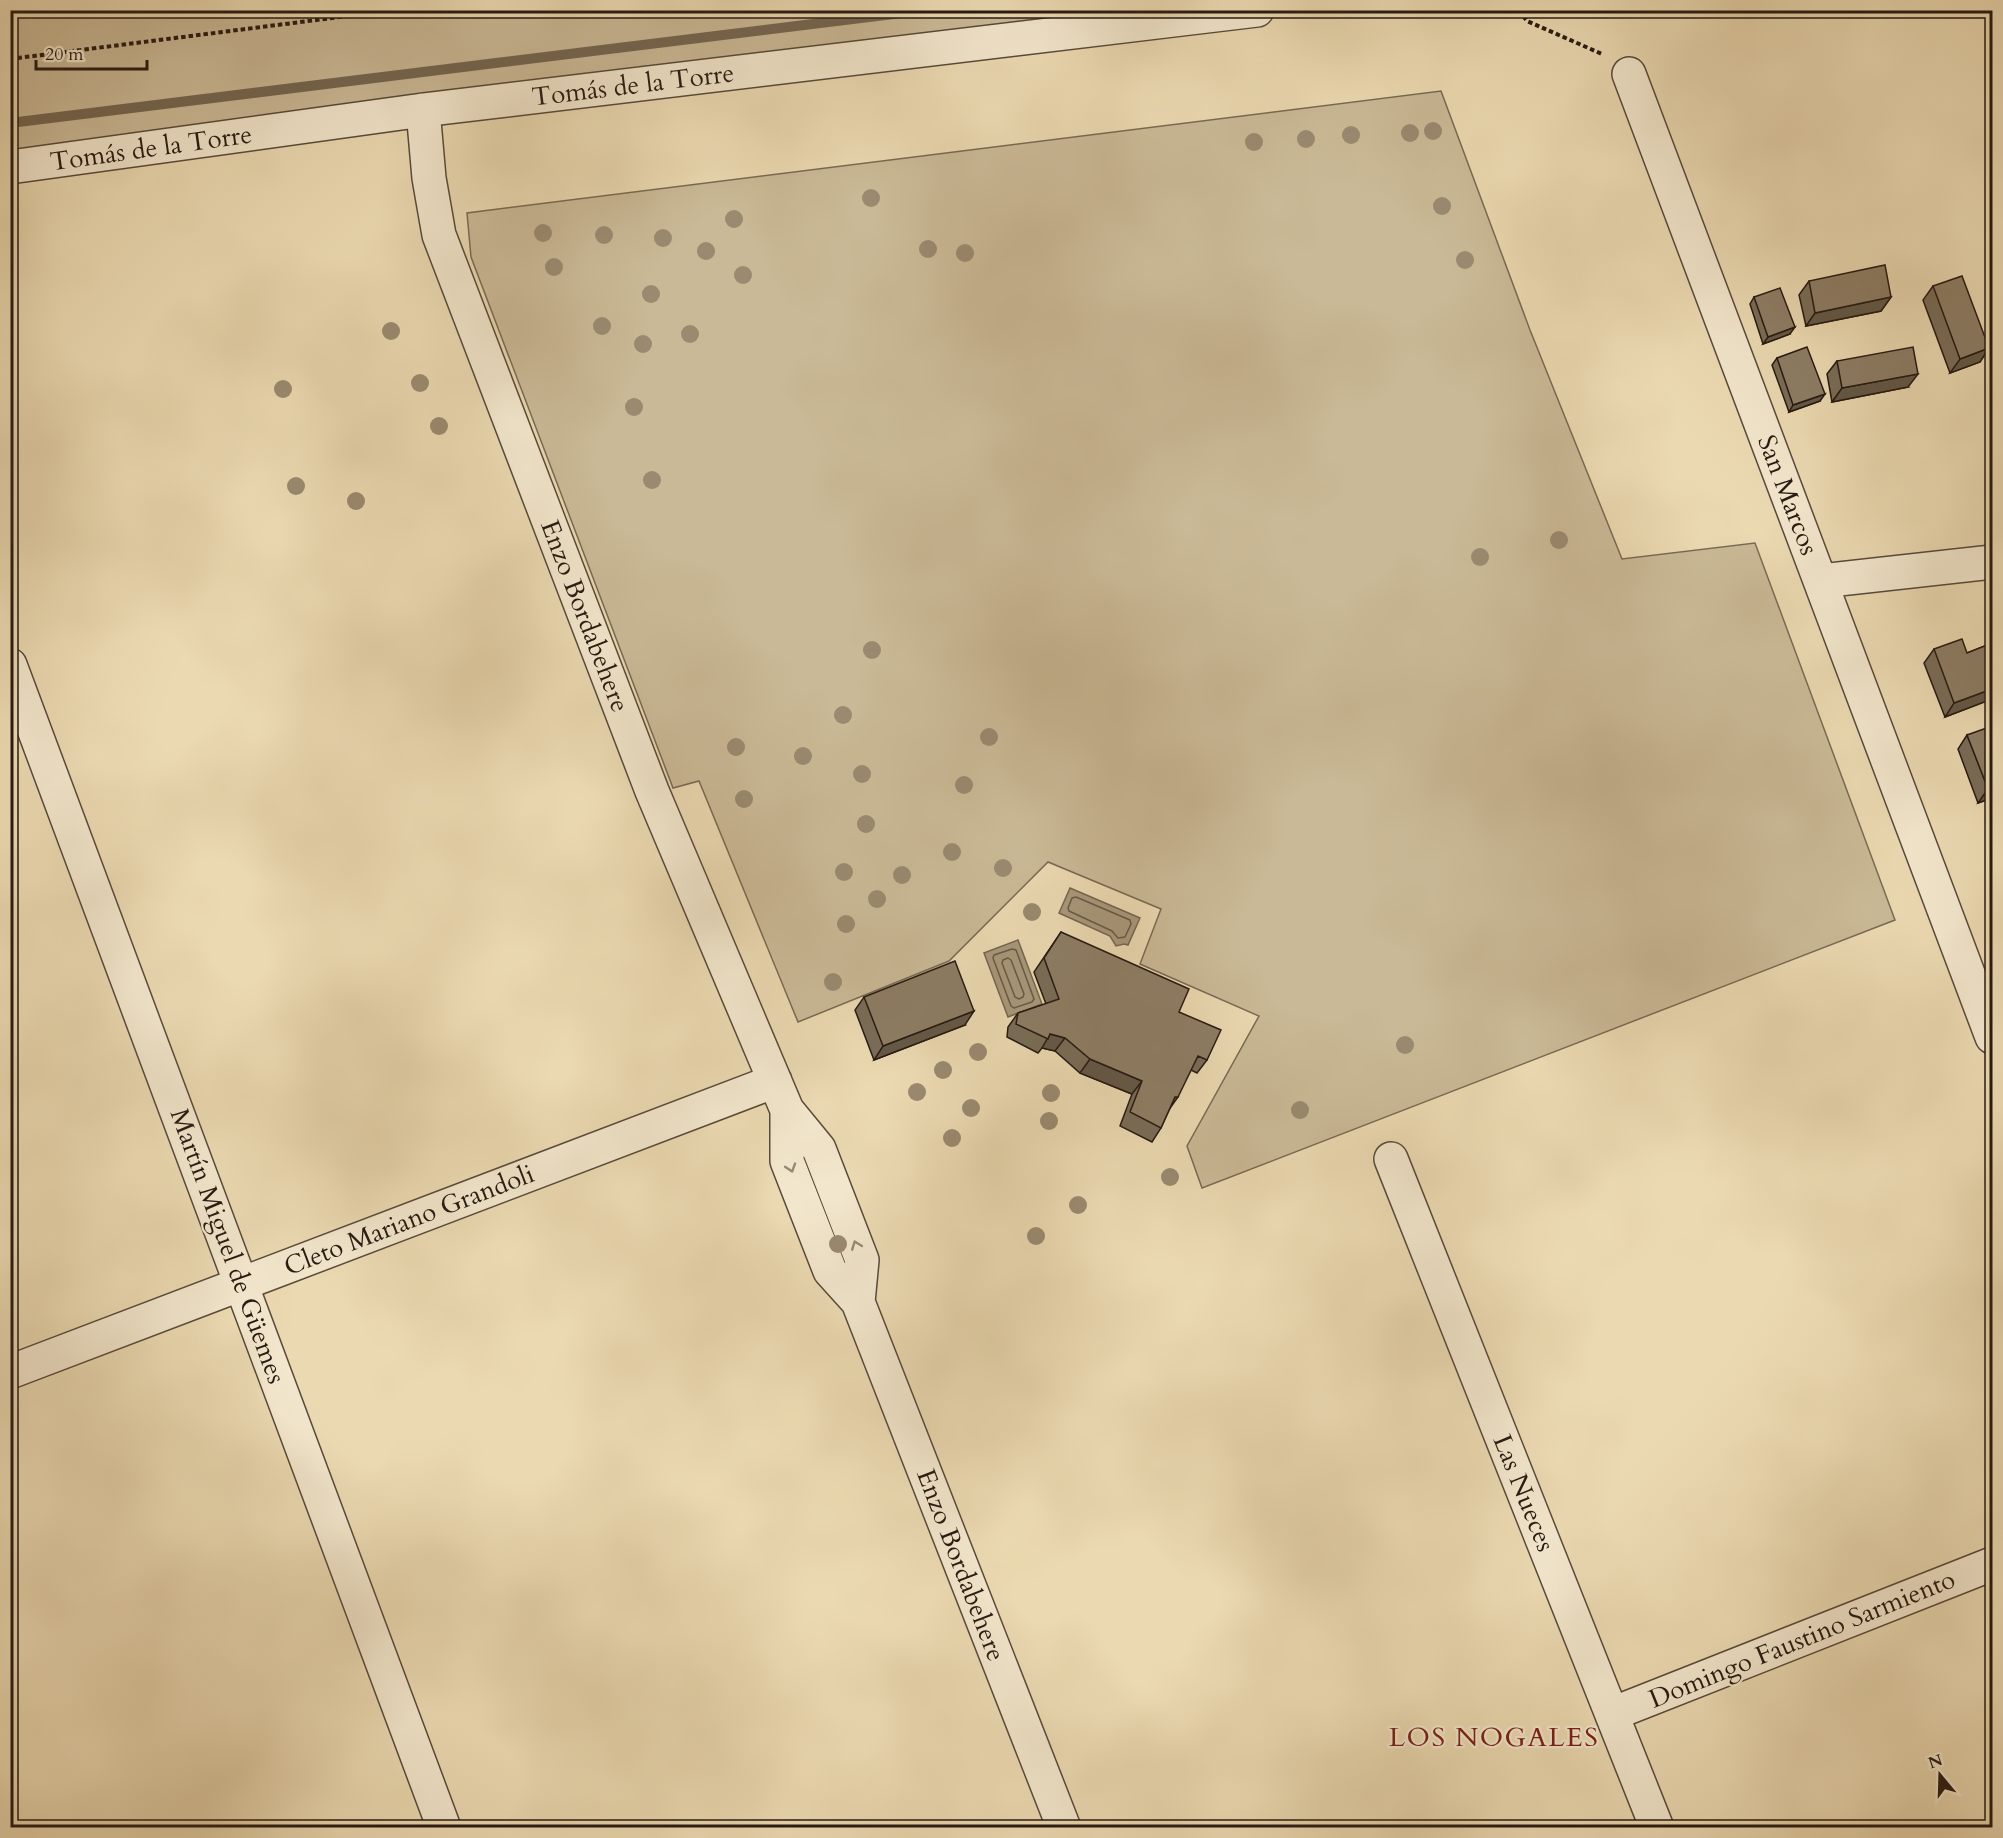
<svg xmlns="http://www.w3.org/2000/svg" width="2003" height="1838" font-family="Cardo,serif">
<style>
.green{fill:#cab996;stroke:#786a54;stroke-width:1.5}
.water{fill:#a8987b;stroke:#746651;stroke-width:1.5}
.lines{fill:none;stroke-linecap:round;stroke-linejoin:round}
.shore{stroke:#685946;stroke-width:1.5}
.stream{stroke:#746651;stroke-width:10}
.minor-casing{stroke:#584a3a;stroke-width:36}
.path{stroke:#271a12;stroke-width:4;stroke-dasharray:4.5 3;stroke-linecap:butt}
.minor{stroke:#f2e6cc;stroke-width:33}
.tree{fill:#9a8a70}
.wall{fill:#796c57;stroke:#271a12;stroke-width:1.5}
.shaded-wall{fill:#635847;stroke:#271a12;stroke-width:1.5}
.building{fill:#8d7d65;stroke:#271a12;stroke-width:1.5}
.oneway{stroke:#978a78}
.labels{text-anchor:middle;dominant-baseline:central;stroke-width:4.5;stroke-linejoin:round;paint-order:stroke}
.street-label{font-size:26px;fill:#271a12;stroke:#f2e6cc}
.neighbourhood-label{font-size:27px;letter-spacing:1.5px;fill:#7a1f14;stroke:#f2e6cc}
</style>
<rect width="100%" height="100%" fill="#ebd9b1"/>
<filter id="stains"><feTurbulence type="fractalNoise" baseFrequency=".00333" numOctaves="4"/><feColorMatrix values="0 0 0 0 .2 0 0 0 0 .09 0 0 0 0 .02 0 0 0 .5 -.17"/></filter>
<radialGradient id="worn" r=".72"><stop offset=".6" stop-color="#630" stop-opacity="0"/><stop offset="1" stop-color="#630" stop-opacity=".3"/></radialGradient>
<!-- green -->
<path class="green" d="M10,11H1257L11,167Z
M1441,91L1530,330L1622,559L1755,543L1895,920L1202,1188L1187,1146L1259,1016L1140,964L1161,909L1048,862L949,961L798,1022L699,781L673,788L471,257L467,213Z"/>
<!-- water -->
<path class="water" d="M1070,888L1140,918L1128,945L1124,944L1116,946L1110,936L1059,913Z
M1018,940L1042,1004L1008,1017L984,953Z"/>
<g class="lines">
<!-- shore -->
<path class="shore" d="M1076,897L1130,920L1131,924L1125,937L1118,938L1112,931L1069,911L1068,908L1072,898Z
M1012,949L1016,950L1034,999L1032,1002L1014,1008L1011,1006L993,958L994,955Z
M1008,958L1011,960L1024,994L1023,997L1019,999L1015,997L1002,963L1003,960Z"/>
<!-- stream -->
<path class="stream" d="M10,123L926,10"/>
<defs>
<path id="minor" d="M1629,74L1992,1037
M423,110L429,178L439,235L652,791L787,1110L819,1149L862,1260L858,1302
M10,167L423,110L1257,10
M1821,581L1992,562
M10,665L444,1828
M787,1110V1161L830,1271L858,1302L1064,1828
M1391,1159L1657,1828
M10,1372L775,1081
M1612,1714L1992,1564"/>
</defs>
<!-- minor casing -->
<use href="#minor" class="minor-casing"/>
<!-- path -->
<path class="path" d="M1519,10L1527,21L1602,54
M10,59L395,10"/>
<!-- minor -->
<use href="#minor" class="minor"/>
</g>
<!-- trees -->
<g class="tree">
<circle cx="1433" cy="131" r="9"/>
<circle cx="1410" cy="133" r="9"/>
<circle cx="1351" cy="135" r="9"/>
<circle cx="1306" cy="139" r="9"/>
<circle cx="1254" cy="142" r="9"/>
<circle cx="871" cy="198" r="9"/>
<circle cx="1442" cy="206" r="9"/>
<circle cx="734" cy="219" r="9"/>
<circle cx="543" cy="233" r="9"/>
<circle cx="604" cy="235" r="9"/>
<circle cx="663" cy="238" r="9"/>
<circle cx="928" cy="249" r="9"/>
<circle cx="706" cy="251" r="9"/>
<circle cx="965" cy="253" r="9"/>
<circle cx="1465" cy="260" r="9"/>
<circle cx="554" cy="267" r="9"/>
<circle cx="743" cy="275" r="9"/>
<circle cx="651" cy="294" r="9"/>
<circle cx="602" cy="326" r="9"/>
<circle cx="391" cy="331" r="9"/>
<circle cx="690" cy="334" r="9"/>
<circle cx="643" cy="344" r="9"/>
<circle cx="420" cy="383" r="9"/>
<circle cx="283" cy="389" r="9"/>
<circle cx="634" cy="407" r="9"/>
<circle cx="439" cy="426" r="9"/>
<circle cx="652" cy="480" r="9"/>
<circle cx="296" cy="486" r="9"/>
<circle cx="356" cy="501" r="9"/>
<circle cx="1559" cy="540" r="9"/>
<circle cx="1480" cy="557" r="9"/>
<circle cx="872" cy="650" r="9"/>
<circle cx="843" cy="715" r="9"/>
<circle cx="989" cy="737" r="9"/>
<circle cx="736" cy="747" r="9"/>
<circle cx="803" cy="756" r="9"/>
<circle cx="862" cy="774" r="9"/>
<circle cx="964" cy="785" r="9"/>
<circle cx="744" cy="799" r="9"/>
<circle cx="866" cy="824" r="9"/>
<circle cx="952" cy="852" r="9"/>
<circle cx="1003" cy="868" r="9"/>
<circle cx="844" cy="872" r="9"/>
<circle cx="902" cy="875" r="9"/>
<circle cx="877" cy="899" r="9"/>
<circle cx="1032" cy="912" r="9"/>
<circle cx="846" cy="924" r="9"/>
<circle cx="833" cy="982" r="9"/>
<circle cx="1405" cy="1045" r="9"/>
<circle cx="978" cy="1052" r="9"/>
<circle cx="943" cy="1070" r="9"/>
<circle cx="917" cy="1092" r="9"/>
<circle cx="1051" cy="1093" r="9"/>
<circle cx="971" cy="1108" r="9"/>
<circle cx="1300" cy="1110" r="9"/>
<circle cx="1049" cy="1121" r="9"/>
<circle cx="952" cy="1138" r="9"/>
<circle cx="1170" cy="1177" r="9"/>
<circle cx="1078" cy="1205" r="9"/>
<circle cx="1036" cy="1236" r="9"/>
<circle cx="838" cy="1244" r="9"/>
</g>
<!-- wall -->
<path class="wall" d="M1809,281L1891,297L1881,311L1806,326L1799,295Z
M1933,286L1989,348L1980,362L1950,373L1923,300Z
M1754,297L1790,334L1763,344L1750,304Z
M1777,358L1820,401L1789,412L1772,365Z
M1837,361L1908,387L1832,402L1827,374Z
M1992,643V699L1945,717L1924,663L1934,649L1967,653Z
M1967,735L1992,798L1978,803L1958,749Z
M1061,932L1179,1012L1207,1060L1197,1073L1191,1070L1170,1108L1161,1128L1152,1142L1120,1126L1132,1094L1080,1073L1055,1051L1042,1048L1038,1053L1007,1037L1008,1027L1018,1013L1046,1004L1034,972Z
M864,997L965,1025L874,1060L855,1010Z"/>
<!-- shaded-wall -->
<path class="shaded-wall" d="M1891,297L1881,311L1806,326L1815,313Z
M1795,327L1790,334L1763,344L1768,337Z
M1989,348L1980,362L1950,373L1960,359Z
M1918,374L1908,387L1832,402L1842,388Z
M1825,394L1820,401L1789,412L1793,405Z
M1992,689V699L1945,717L1954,703Z
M1992,788V798L1978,803L1988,789Z
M974,1011L965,1025L874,1060L883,1046Z
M1050,1034L1065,1038L1055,1051L1042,1048Z
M1090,1059L1142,1081L1132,1094L1080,1073Z
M1175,1097H1178L1168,1111Z"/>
<!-- building -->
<path class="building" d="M1885,265L1891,297L1815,313L1809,281Z
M1962,276L1989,348L1960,359L1933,286Z
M1780,288L1795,327L1768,337L1754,297Z
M1807,347L1825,394L1793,405L1777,358Z
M1913,347L1918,374L1842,388L1837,361Z
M1962,639L1967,653L1992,643V689L1954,703L1934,649Z
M1992,726V788L1988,789L1967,735Z
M1061,932L1189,989L1179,1012L1221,1030L1207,1060L1198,1056L1178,1097H1175L1161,1128L1130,1112L1142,1081L1090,1059L1065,1038L1050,1034L1048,1039L1016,1024L1018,1013L1059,999L1044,958Z
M955,961L974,1011L883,1046L864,997Z"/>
<!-- one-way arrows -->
<defs><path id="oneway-chevron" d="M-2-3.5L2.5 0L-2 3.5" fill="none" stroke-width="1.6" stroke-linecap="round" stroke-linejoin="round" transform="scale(1.5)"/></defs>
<g class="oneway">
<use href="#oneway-chevron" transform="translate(791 1168) rotate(72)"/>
<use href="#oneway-chevron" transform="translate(856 1245) rotate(-111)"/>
</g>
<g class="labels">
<!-- street labels -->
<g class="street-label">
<text transform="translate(633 85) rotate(-7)">Tomás de la Torre</text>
<text transform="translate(151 148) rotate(-8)">Tomás de la Torre</text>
<text transform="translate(1788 495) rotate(69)">San Marcos</text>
<text transform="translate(585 616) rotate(69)">Enzo Bordabehere</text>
<text transform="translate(409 1220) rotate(-21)">Cleto Mariano Grandoli</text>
<text transform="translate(228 1246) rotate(70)">Martín Miguel de Güemes</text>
<text transform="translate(1524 1493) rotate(68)">Las Nueces</text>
<text transform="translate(961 1565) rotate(69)">Enzo Bordabehere</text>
<text transform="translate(1802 1639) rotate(-22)">Domingo Faustino Sarmiento</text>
</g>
<!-- neighbourhood labels -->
<g class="neighbourhood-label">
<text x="1494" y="1737">LOS NOGALES</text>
</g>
</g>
<!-- margin -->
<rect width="2003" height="1838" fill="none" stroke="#ebd9b1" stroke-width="36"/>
<rect x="12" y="12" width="1979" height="1814" fill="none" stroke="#271a12" stroke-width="3"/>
<rect x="18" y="18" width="1967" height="1802" fill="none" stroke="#271a12" stroke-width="1.5"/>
<!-- north arrow -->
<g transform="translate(1940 1775) rotate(341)" stroke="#f2e6cc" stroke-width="4.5" paint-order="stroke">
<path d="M0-4.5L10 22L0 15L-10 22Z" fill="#271a12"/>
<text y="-9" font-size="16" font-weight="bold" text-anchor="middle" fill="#271a12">N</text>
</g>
<!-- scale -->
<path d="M36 60v9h111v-9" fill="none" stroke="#271a12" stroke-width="3"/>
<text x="45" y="60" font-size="18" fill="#271a12" stroke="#f2e6cc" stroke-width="4.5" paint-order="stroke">20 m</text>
<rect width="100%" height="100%" filter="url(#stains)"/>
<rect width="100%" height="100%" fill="url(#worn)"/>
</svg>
